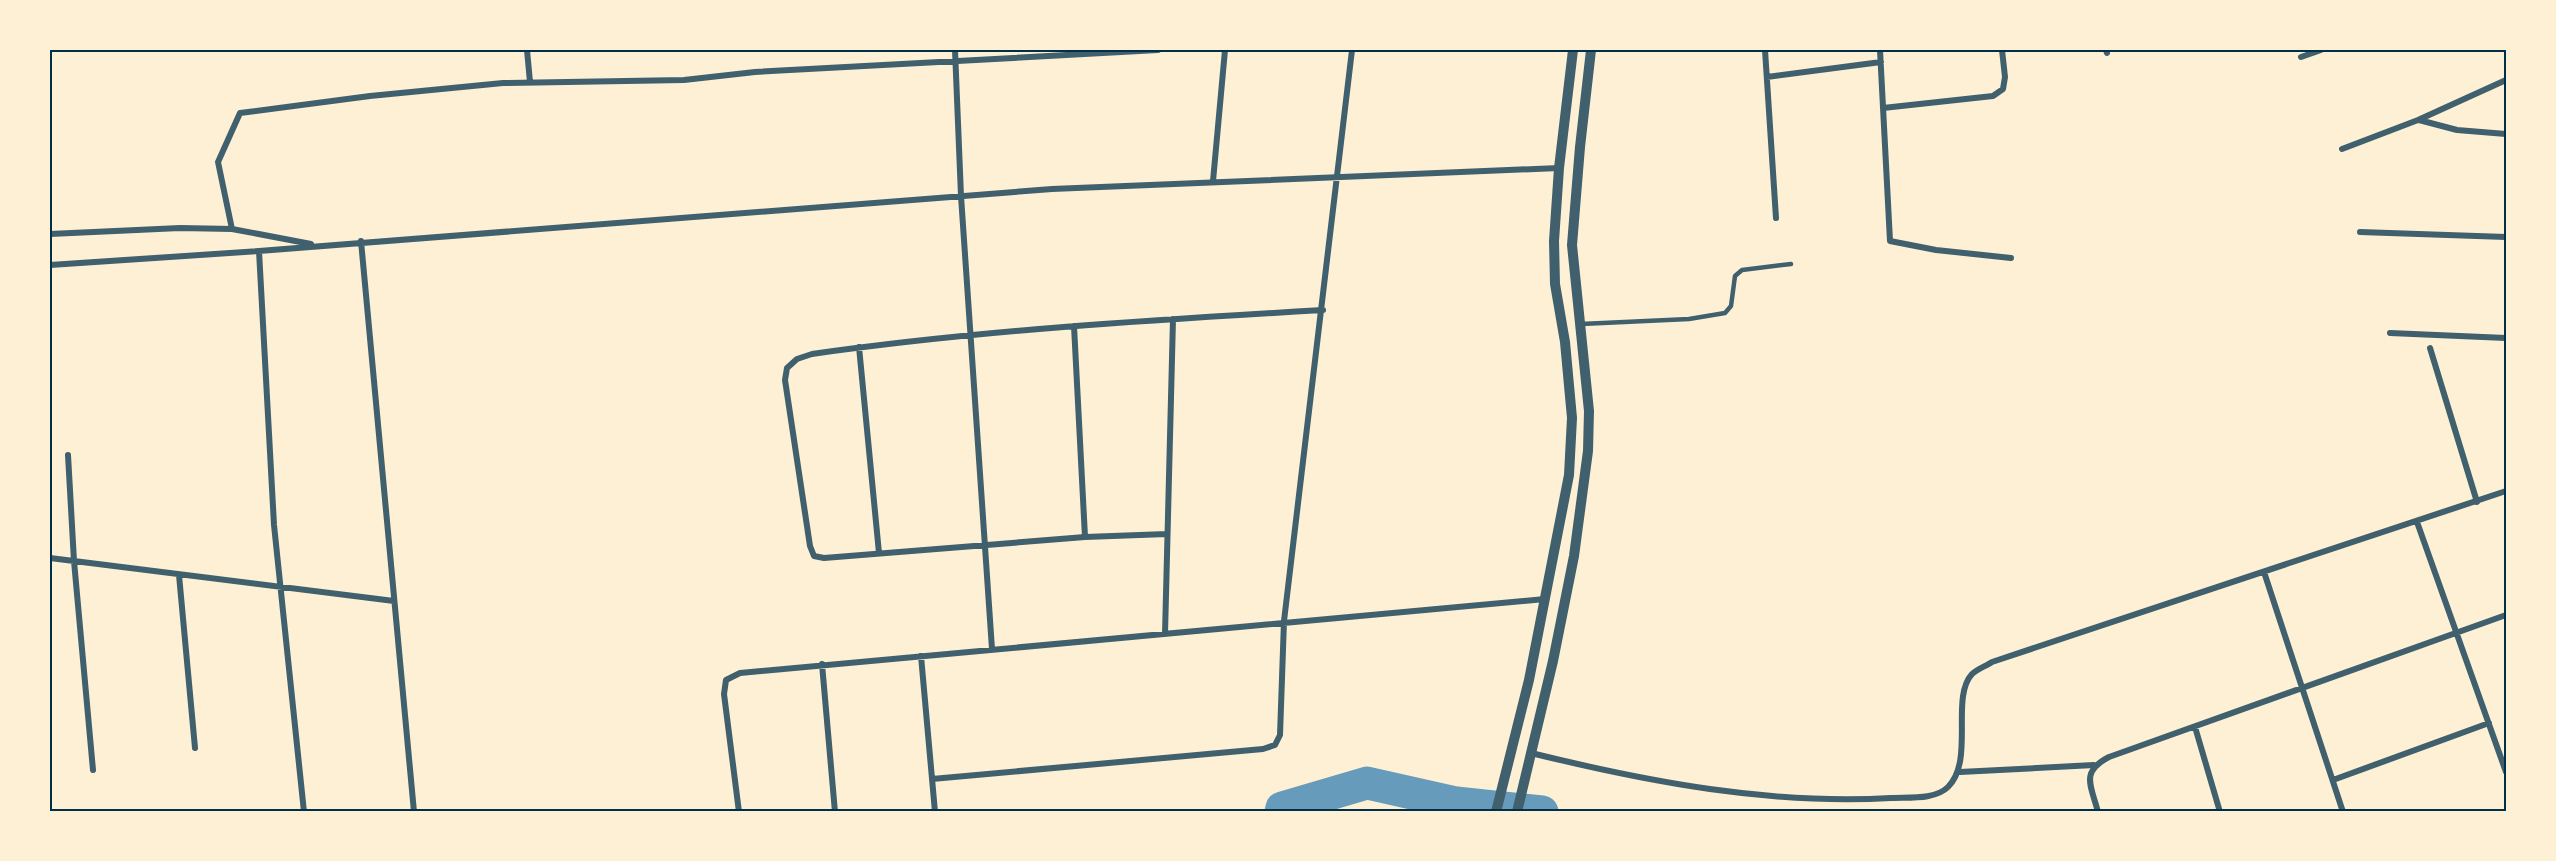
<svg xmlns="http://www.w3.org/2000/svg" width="2556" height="861" font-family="'Titillium Web',sans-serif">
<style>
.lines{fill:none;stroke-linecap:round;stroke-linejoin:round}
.river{stroke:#669bbc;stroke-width:33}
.service{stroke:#3f606c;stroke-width:4.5}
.minor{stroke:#3f606c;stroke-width:6}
.tertiary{stroke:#3f606c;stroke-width:10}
.neatline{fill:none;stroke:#003049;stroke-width:2}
</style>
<rect width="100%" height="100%" fill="#fdf0d5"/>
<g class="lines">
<!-- river -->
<path class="river" d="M1281,812L1282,808L1367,783L1456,803L1542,812"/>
<!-- service -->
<path class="service" d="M1581,324L1689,319L1725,313L1731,306L1735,276L1742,270L1791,264"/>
<!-- minor -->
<path class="minor" d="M527,50L530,82
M955,50L961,196L992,649
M1765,50L1776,218
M1880,50L1890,241L1936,250L2011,258
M2106,50L2107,53
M2301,57L2321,50
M1767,77L1881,62
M1883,108L1993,96L2003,89L2005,77L2002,50
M2419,120L2457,130L2506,134
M2342,149L2418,120L2506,80
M1213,181L1225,50
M232,229L218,162L240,113L370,96L503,83L684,80L755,72L1158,50
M2360,232L2506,237
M50,234L180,228L232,229L311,244
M361,241L414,812
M259,251L274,525L304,812
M50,265L259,251L1052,189L1559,168
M1074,326L1085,537
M2390,333L2506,338
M859,347L879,553
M2430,348L2477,502
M68,455L74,561L93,770
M2417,522L2506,772
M1167,534L1085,537L824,558L814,556L810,546L785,380L787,368L797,359L812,354C981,330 1152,320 1323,310
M50,558L394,601
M2264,572L2343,812
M179,575L195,748
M1165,634L1173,319
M921,656L935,812
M822,664L835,812
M2195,727L2220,812
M1531,753C1649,782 1770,805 1891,798C1909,797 1935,800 1948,787C1975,760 1950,698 1972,674C1977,669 1986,666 1992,662L2506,491
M1960,772L2094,765
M932,779L1263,749L1275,745L1280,735L1284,621L1352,50
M2333,780L2489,723
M739,812L724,694L726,680L740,673L1545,599
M2098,812C2091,785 2080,772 2109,757L2506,615"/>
<!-- tertiary -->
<path class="tertiary" d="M1496,812L1529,680L1569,475L1572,418L1565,342L1555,284L1554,241L1559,168L1573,50
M1517,812L1553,661L1574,556L1588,451L1589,411L1572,245L1580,147L1591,50"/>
</g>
<!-- border -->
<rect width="2556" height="861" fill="none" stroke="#fdf0d5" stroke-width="102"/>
<rect x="51" y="51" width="2454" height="759" class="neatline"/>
</svg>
